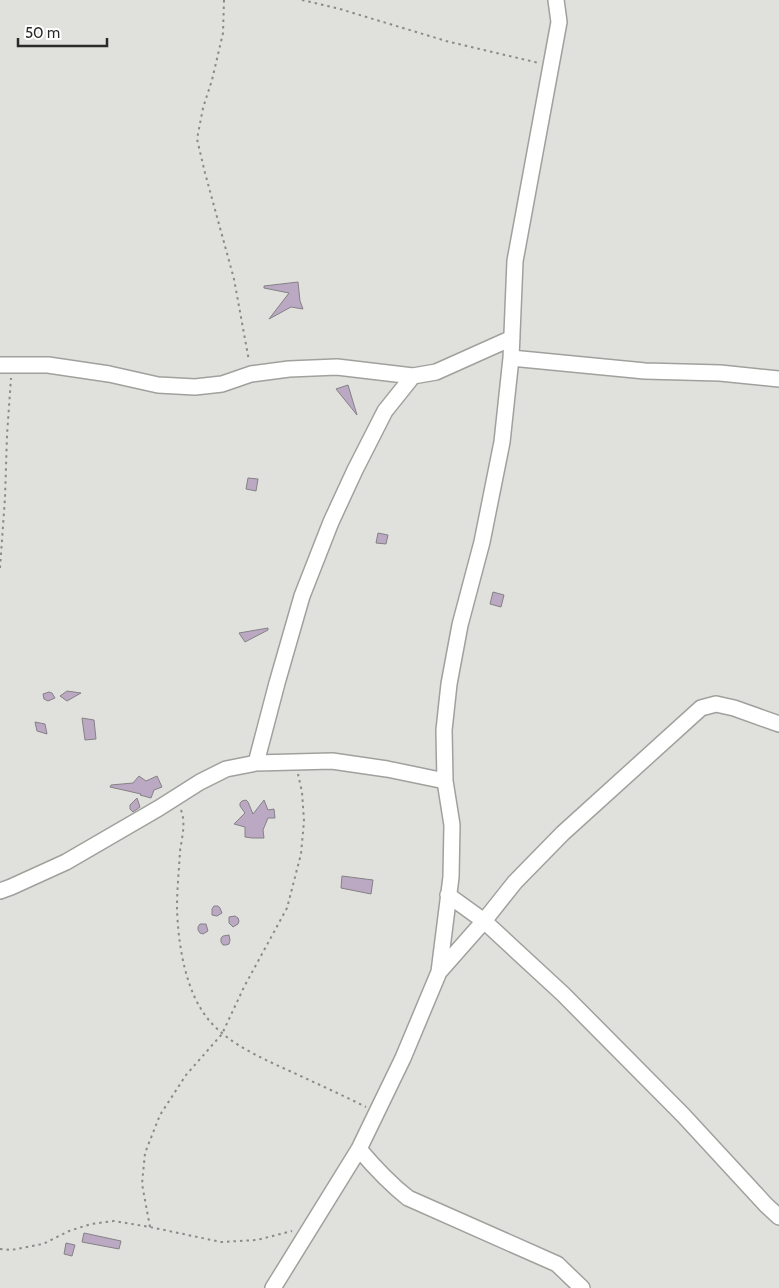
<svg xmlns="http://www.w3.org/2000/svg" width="779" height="1288" font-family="Cabin,sans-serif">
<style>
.building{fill:#bba8c3;stroke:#848285}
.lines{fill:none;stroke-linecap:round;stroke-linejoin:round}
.minor-casing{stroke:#a0a19d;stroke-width:18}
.path{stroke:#8a8a88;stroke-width:2;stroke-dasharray:2.5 4;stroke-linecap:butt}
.minor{stroke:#fff;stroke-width:15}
</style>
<rect width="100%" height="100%" fill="#e0e1dd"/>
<!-- building -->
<path class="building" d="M298,282L300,301L303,309L291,307L269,319L289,293L264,288V286Z
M348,385L357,415L336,389Z
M248,478L258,479L256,491L246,489Z
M378,533L388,535L386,544L376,543Z
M493,592L504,595L501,607L490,604Z
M268,628V630L245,642L239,633Z
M67,691L81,693L67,701L60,696Z
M49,692L52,693L55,698L48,701L44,699L43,694Z
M82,718L94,720L96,739L85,740Z
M35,722L45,724L47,734L37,731Z
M139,776L146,781L157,776L162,787L154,790L151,798L140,795L141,794L110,787L111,785L133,783Z
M137,798L140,807L133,812L130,809V805Z
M246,800L248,802L253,814L264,800L268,810L274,809L275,818H268L263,830L264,838H252L245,837V827L234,824L245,813L240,806V803L242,801Z
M342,876L373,880L371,894L341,888Z
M214,906H218L220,908L222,913L217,916L212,915V909Z
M235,916L238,918L239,921L238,924L233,927L229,923V917Z
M200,924H206L208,931L203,934L200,933L198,930V927Z
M229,935L230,940L229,944L226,945H223L221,942V938L223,936Z
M84,1233L121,1241L119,1249L82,1242Z
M66,1243L75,1245L72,1256L64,1254Z"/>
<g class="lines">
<defs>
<path id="minor" d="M511,358L645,371L720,373L779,379
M0,365H48L109,374L158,385L195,387L222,384L251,374L289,369L337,367L413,376L436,372L512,338
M256,763L277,683L302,596L331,522L355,470L385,411L413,376
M0,891L11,887L66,862L159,808L200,782L226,769L256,763L332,761L387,769L445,781
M448,895L484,921L563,994L683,1115L766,1205L779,1217
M439,972L484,921L515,882L563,833L701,708L716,704L734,708L779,724
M359,1149C375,1168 389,1183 408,1198L557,1264L582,1288
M273,1288L359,1149L403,1058L439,972L451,877L452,825L445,781L444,730L449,684L460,625L482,542L502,442L511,358L515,261L559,22L556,0"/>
</defs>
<!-- minor casing -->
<use href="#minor" class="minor-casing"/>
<!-- path -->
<path class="path" d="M224,0L223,33L212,80L203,108L197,139L205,173L234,279L249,361
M302,0L340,9L446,41L539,63
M0,568L5,498L7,435L11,378
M181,810C186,823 182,837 180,851C179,870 177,889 177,908C178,943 185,991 208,1019C229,1045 264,1059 294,1073C318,1084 342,1095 366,1107
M150,1227L142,1184L145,1153L160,1115L186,1075L222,1034L244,987L287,908L301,854L304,821L302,792L298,774
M0,1249L11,1250L43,1244L69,1231L91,1224L114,1221L150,1227L221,1242L257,1240L292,1231"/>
<!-- minor -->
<use href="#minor" class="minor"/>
</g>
<!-- scale -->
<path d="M18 38v8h89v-8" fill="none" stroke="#2a2a29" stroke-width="2.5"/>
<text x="25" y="38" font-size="15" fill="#2a2a29" stroke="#ffffff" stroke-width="4" paint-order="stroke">50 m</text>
</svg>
